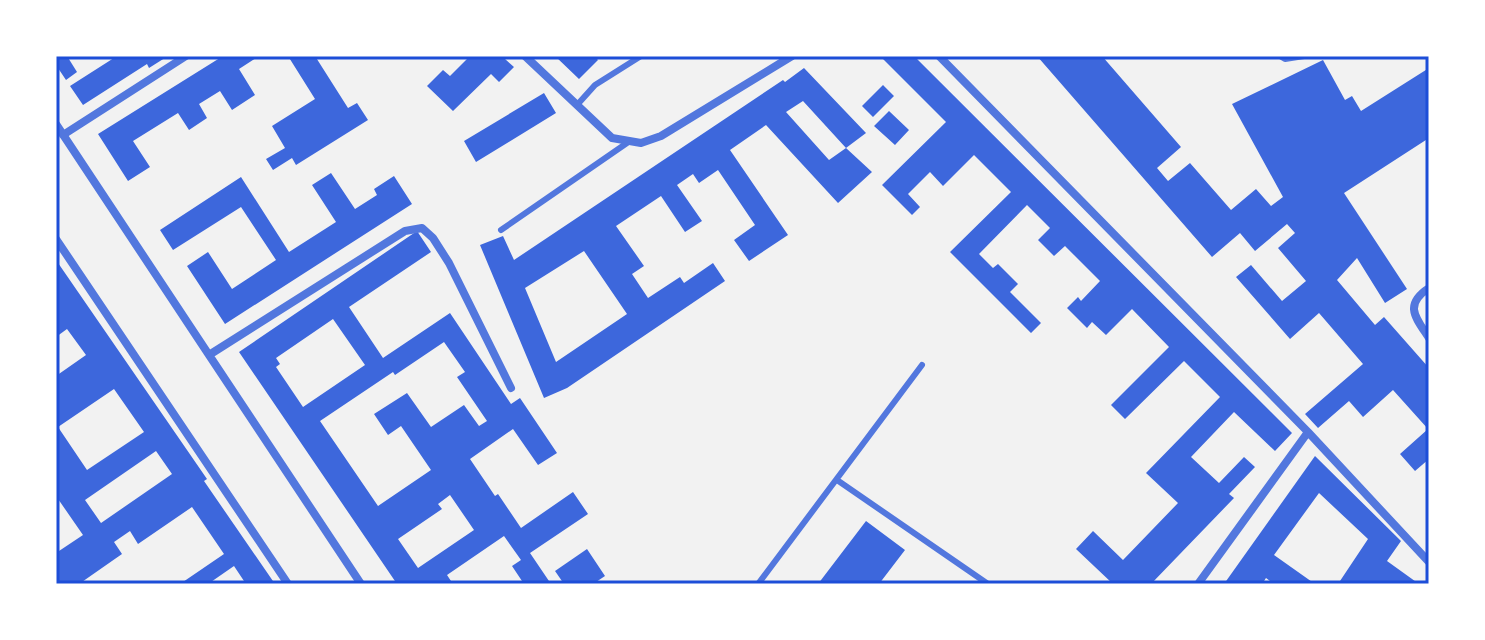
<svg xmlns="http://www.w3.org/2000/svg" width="1485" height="640" font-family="Merriweather,serif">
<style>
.building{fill:#3d67dc;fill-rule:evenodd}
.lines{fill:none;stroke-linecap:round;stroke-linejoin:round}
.service{stroke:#5277de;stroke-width:6}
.minor{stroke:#5277de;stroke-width:8}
.neatline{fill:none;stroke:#1d4ed8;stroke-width:3}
</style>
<rect width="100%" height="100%" fill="#f2f2f2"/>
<!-- building -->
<path class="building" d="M56,56H67L77,72L66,80L56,65Z
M117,56H168L149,68L147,64L83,105L70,86Z
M223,56H259L239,69L255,95L232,110L220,91L199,104L207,118L189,130L178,113L133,141L150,167L128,181L98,134Z
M288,56H315L348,108L357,103L368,120L296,165L292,158L273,170L266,159L285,148L272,126L315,99Z
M470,56H508L505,59L514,67L499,82L491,74L453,111L427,86L443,70L450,76Z
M555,56H594L598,60L579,79Z
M880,56H914L1292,433L1275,451L1234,412L1191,457L1219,483L1244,457L1255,467L1229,494L1234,498L1151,584H1113L1076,549L1093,531L1123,560L1178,503L1146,473L1220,397L1184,361L1125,419L1111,405L1169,347L1132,309L1106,335L1092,322L1087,328L1067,308L1078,297L1081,301L1100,281L1065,246L1054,256L1038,240L1050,228L1027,205L979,254L993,268L998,264L1018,284L1010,292L1041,323L1031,333L950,252L1011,192L974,155L943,186L930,172L908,194L920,207L912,215L882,185L946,122Z
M1037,56H1102L1181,147L1157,168L1168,181L1190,163L1231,210L1256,189L1271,206L1283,197L1232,104L1323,60L1345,100L1352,96L1361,111L1429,68V138L1344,193L1407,289L1385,303L1357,258L1337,280L1375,325L1384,317L1429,368L1427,382L1429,385V459L1415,471L1400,454L1428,429L1393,390L1363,417L1349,401L1318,428L1305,414L1363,364L1319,313L1290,339L1236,277L1251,265L1282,301L1306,281L1278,248L1295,233L1287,224L1255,251L1240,233L1212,257Z
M804,68L866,133L846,148L803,101L786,112L829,160L846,148L872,172L838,203L766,125L730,150L788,235L749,261L734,240L755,225L718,170L699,183L693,174L677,185L702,221L685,232L661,196L616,226L644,266L632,274L648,298L680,277L684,283L713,263L725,281L567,388L544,398L480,245L503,236L514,260L783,80L785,82ZM584,251L627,314L556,362L525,288Z
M883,85L894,96L873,117L862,106Z
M544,93L556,113L476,162L464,141Z
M889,111L909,130L895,145L874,126Z
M331,173L355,209L377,195L374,189L394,176L412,204L225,324L187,266L208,252L232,289L276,260L241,207L173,250L160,230L241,177L289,252L336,222L312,185Z
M417,231L431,252L349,307L383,358L450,313L511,404L520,398L557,453L538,465L513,429L470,459L495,496L498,494L521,528L573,492L588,514L530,553L551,584H524L512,566L521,560L504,536L447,575L453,584H397L239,352ZM333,319L365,365L303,407L276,367L280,364L276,358ZM444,342L465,372L457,377L487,421L479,426L464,405L431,427L407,393L374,414L388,435L401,426L431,470L378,506L320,421L393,372L395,375ZM450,495L474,530L418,568L398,539L442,509L438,504Z
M56,260L207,479L204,481L275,584H246L234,566L208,584H180L224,554L192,507L138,544L130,531L114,542L122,554L79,584H56V553L83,535L56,496V376L86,355L67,329L56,337ZM114,389L144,432L87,470L58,427ZM156,451L172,474L101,523L85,500Z
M1315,456L1401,541L1387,561L1419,584H1338L1368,539L1319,493L1274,555L1315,584H1274L1266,578L1262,584H1224Z
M866,521L905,550L879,584H818Z
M587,549L605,576L593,584H564L555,571Z"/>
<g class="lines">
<!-- service -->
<path class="service" d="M1280,56L1285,59L1304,56
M577,105L595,85L641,56
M501,230L627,143
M837,480L988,584
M758,584L922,365"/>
<!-- minor -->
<path class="minor" d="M525,56L612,138L641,143L661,136L792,56
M939,56L1308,432L1429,562
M56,124L209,355L405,231L422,228L433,238L449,263L511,388
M63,135L186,56
M56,239L288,584
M1429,288C1403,305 1416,318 1429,338
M209,355L361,584
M1198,584L1308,432"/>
</g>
<!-- border -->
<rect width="1485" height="640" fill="none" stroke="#ffffff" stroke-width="116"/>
<rect x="58" y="58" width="1369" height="524" class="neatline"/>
</svg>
